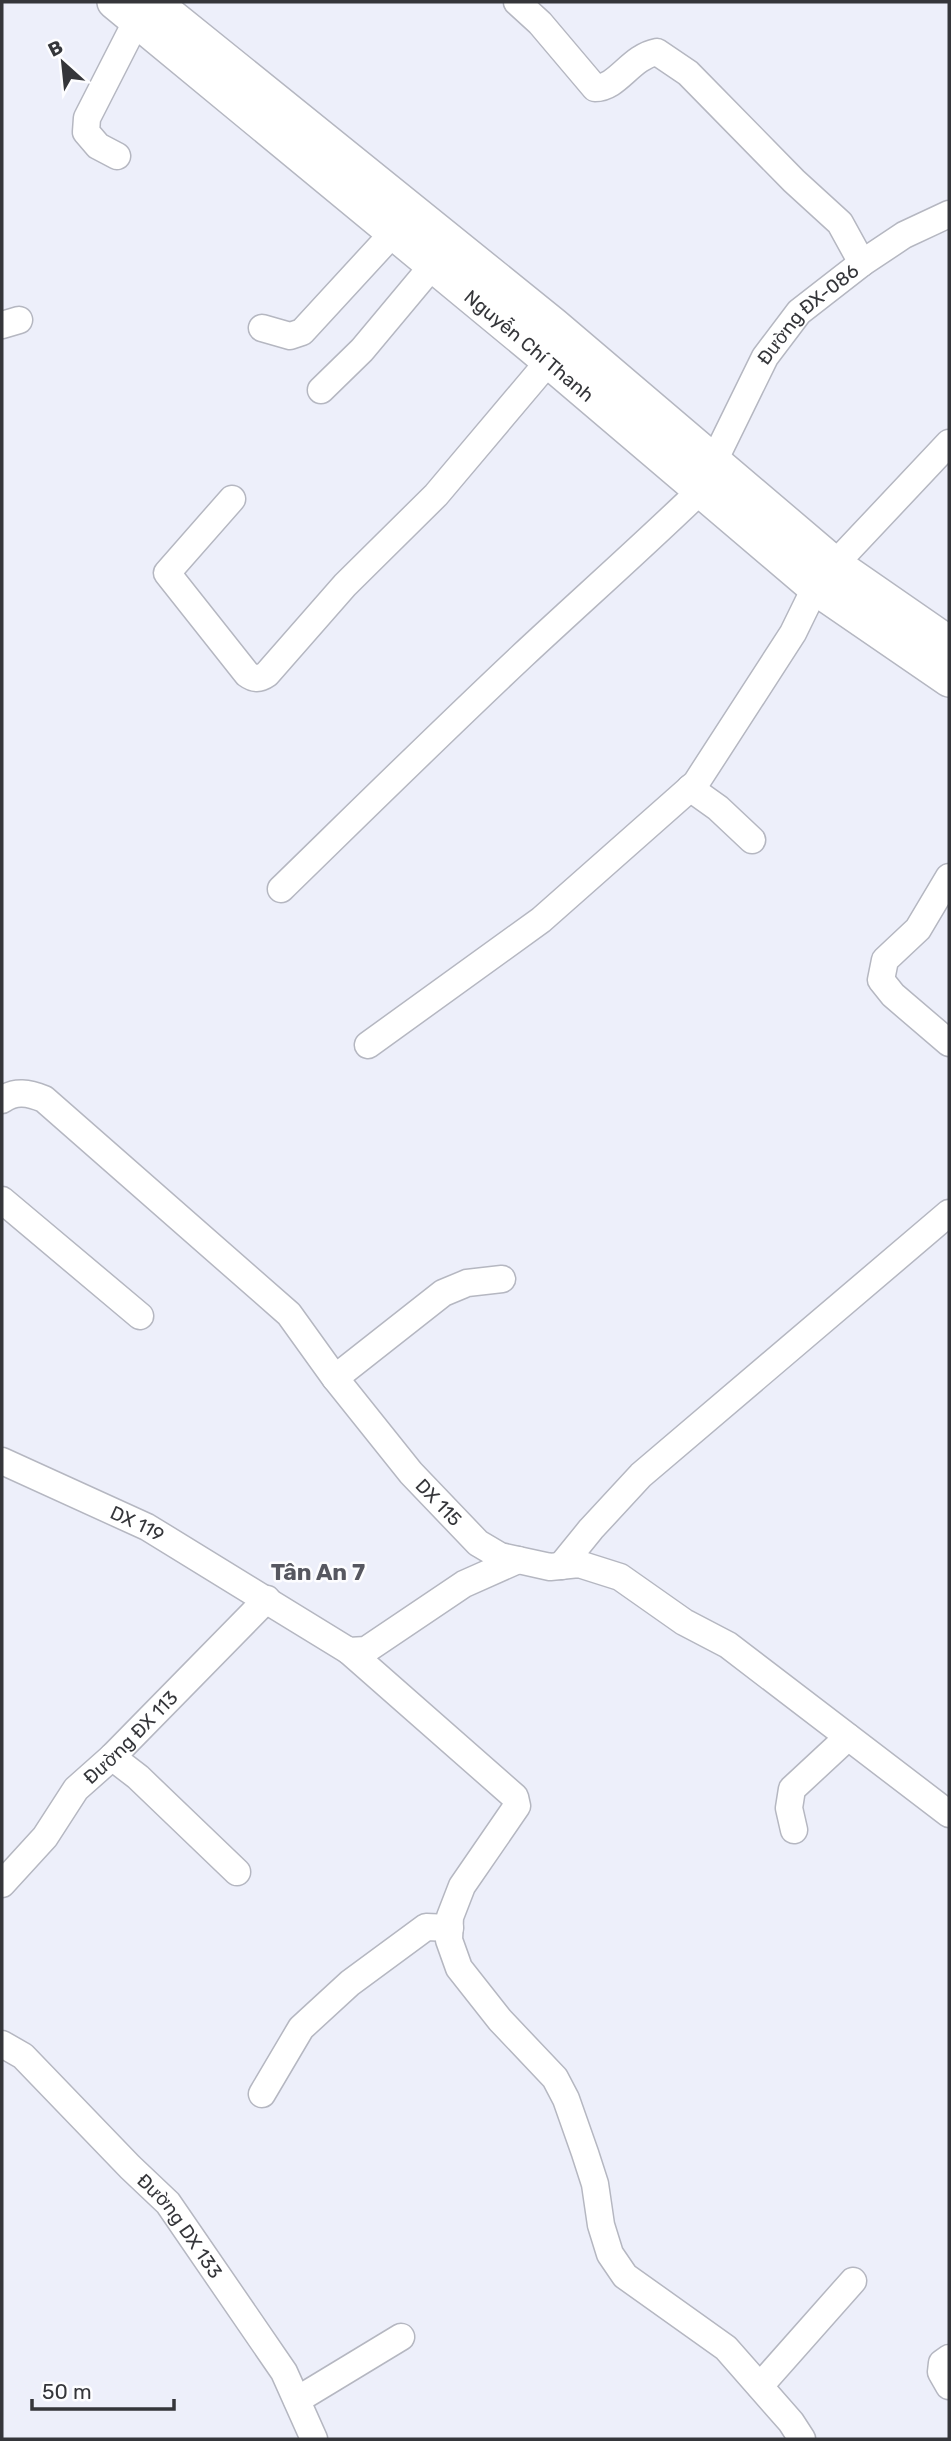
<svg xmlns="http://www.w3.org/2000/svg" width="951" height="2441" font-family="Rubik,sans-serif">
<style>
.lines{fill:none;stroke-linecap:round;stroke-linejoin:round}
.minor-casing{stroke:#b5b7c1;stroke-width:29}
.major-casing{stroke:#b5b7c1;stroke-width:36}
.minor{stroke:#fff;stroke-width:26}
.major{stroke:#fff;stroke-width:33}
.labels{text-anchor:middle;dominant-baseline:central;stroke-width:5;stroke-linejoin:round;paint-order:stroke}
.street-label{font-size:19px;fill:#35363a;stroke:#fdfdff}
.quarter-label{font-size:23px;font-weight:bold;fill:#565760;stroke:#fdfdff}
</style>
<rect width="100%" height="100%" fill="#edeffa"/>
<g class="lines">
<defs>
<g id="minor">
<path d="M517,2L540,23L595,88C618,88 630,57 657,52L688,73L794,181L840,223L862,263"/>
<path d="M117,156L98,146L86,132L87,118L137,20"/>
<path d="M2,325L19,320"/>
<path d="M262,328L290,336L302,332L394,232"/>
<path d="M321,390L362,350L433,265"/>
<path id="s1" d="M714,461L765,357L799,312L862,263L904,235L949,214"/>
<path d="M232,499L167,573L247,674C255,680 260,679 267,674L345,585L436,495L549,361"/>
<path d="M835,564L949,443"/>
<path d="M690,788L718,808L752,840"/>
<path d="M949,877L918,929L885,960L881,980L893,995L949,1043"/>
<path d="M281,889C361,811 440,733 522,656C581,601 642,547 701,490"/>
<path d="M368,1045L541,920L696,783L793,633L815,588"/>
<path id="s2" d="M2,1100C15,1090 29,1093 44,1099L289,1314L335,1378L411,1473L478,1543L500,1556L550,1567L579,1564L620,1577L684,1622L728,1645L949,1814"/>
<path d="M2,1200L140,1316"/>
<path d="M335,1378L443,1293L467,1283L502,1279"/>
<path id="s3" d="M2,1461L147,1527L349,1651L366,1650L464,1584L518,1560"/>
<path d="M561,1566L591,1529L641,1475L949,1213"/>
<path d="M349,1651L515,1797L517,1806L462,1886L450,1917L449,1940L459,1968L500,2020L555,2078L566,2099L585,2153L595,2184L601,2225L610,2254L625,2276L726,2348L791,2422L802,2439"/>
<path d="M112,1757L138,1777L237,1872"/>
<path d="M794,1830L789,1808L792,1789L848,1737"/>
<path id="s4" d="M2,1884L45,1837L76,1789L112,1757L267,1599"/>
<path id="s5" d="M2,2044L23,2056L130,2167L168,2203L284,2372L314,2439"/>
<path d="M262,2094L301,2028L350,1983L426,1927L450,1928"/>
<path d="M949,2358L942,2363L941,2372L949,2386"/>
<path d="M760,2386L853,2281"/>
<path d="M297,2400L401,2337"/>
</g>
<g id="major">
<path id="s6" d="M114,2L533,348L815,588L949,680"/>
<path d="M154,2L553,324L835,564L949,643"/>
</g>
</defs>
<!-- minor casing -->
<use href="#minor" class="minor-casing"/>
<!-- major casing -->
<use href="#major" class="major-casing"/>
<!-- minor -->
<use href="#minor" class="minor"/>
<!-- major -->
<use href="#major" class="major"/>
</g>
<g class="labels">
<!-- street labels -->
<g class="street-label">
<text stroke="none"><textPath href="#s1" startOffset="177">Đường ĐX-086</textPath></text>
<text stroke="none"><textPath href="#s6" startOffset="539">Nguyễn Chí Thanh</textPath></text>
<text stroke="none"><textPath href="#s2" startOffset="611">DX 115</textPath></text>
<text stroke="none"><textPath href="#s3" startOffset="149">DX 119</textPath></text>
<text stroke="none"><textPath href="#s4" startOffset="196">Đường ĐX 113</textPath></text>
<text stroke="none"><textPath href="#s5" startOffset="256">Đường DX 133</textPath></text>
</g>
<!-- quarter labels -->
<g class="quarter-label">
<text x="318" y="1572">Tân An 7</text>
</g>
</g>
<!-- border -->
<rect width="951" height="2441" fill="none" stroke="#35363a" stroke-width="7"/>
<!-- north arrow -->
<g transform="translate(63 63) rotate(333)" stroke="#fdfdff" stroke-width="5" paint-order="stroke">
<path d="M0-5L12 26L0 18L-12 26Z" fill="#35363a"/>
<text y="-10" font-size="19" font-weight="bold" text-anchor="middle" fill="#35363a">B</text>
</g>
<!-- scale -->
<path d="M32 2399v10h142v-10" fill="none" stroke="#35363a" stroke-width="3.5"/>
<text x="42" y="2399" font-size="21" fill="#35363a" stroke="#fdfdff" stroke-width="5" paint-order="stroke">50 m</text>
</svg>
